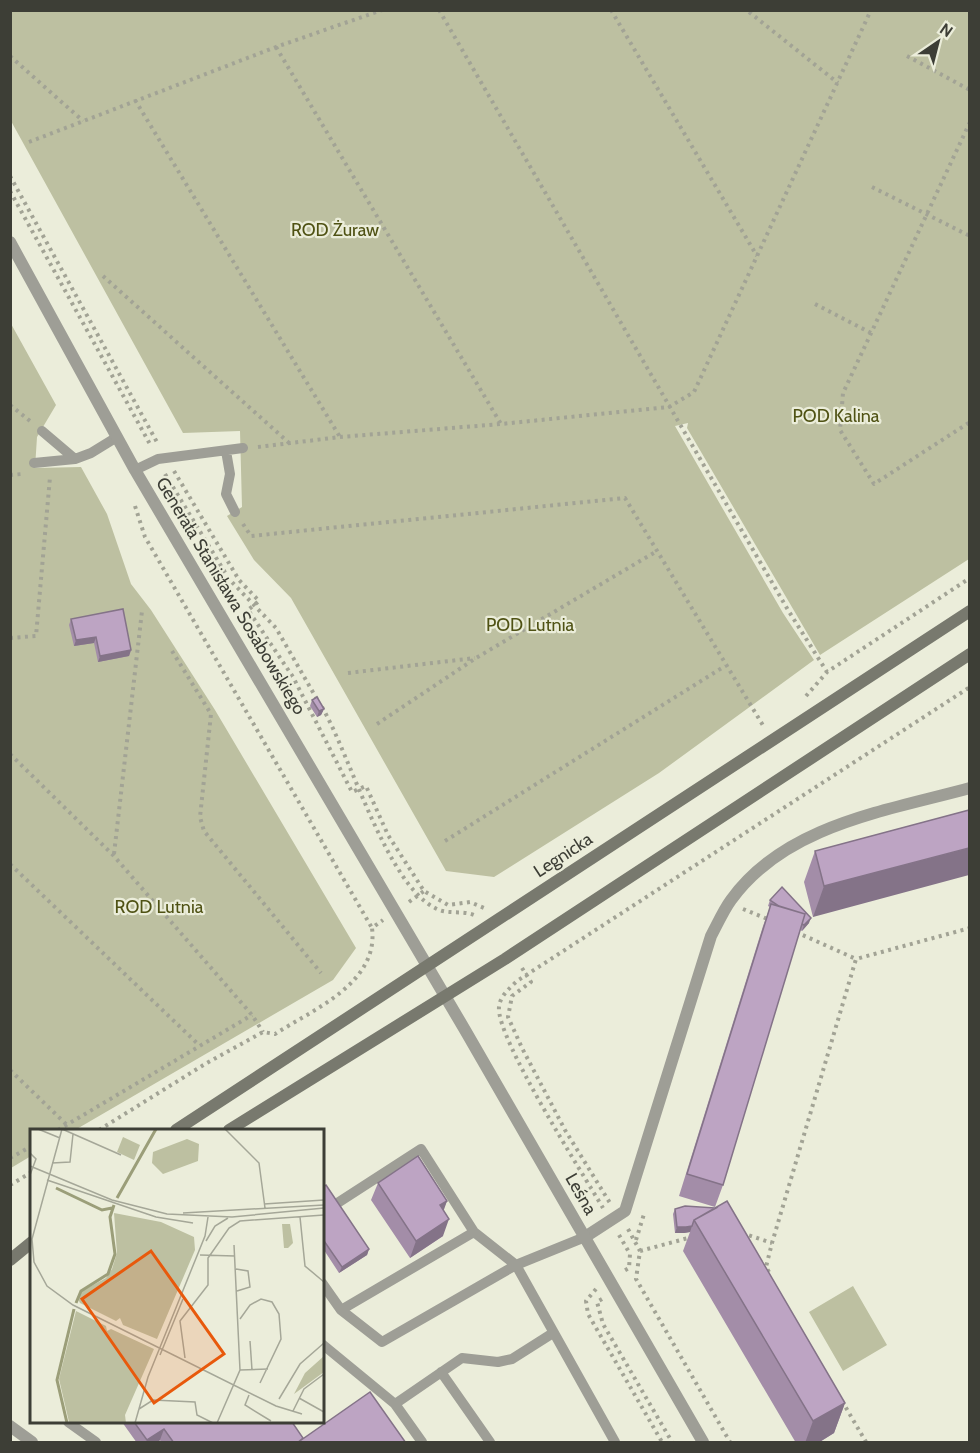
<svg xmlns="http://www.w3.org/2000/svg" width="980" height="1453" font-family="Cabin,sans-serif">
<style>
.green{fill:#bdc0a1}
.lines{fill:none;stroke-linecap:round;stroke-linejoin:round}
.path{stroke:#a2a395;stroke-width:4;stroke-dasharray:3 4.5;stroke-linecap:butt}
.service{stroke:#9e9e96;stroke-width:10}
.minor{stroke:#9e9e96;stroke-width:12}
.tertiary{stroke:#9e9e96;stroke-width:12}
.secondary{stroke:#78796e;stroke-width:12}
.wall{fill:#a38da8}
.shaded-wall{fill:#847388}
.building{fill:#bda4c3;stroke:#847388;stroke-width:1.5}
.labels{text-anchor:middle;dominant-baseline:central;stroke-width:4.5;stroke-linejoin:round;paint-order:stroke}
.park-label{font-size:18px;fill:#4f5214;stroke:#ebedda}
.street-label{font-size:18px;fill:#3d3e36;stroke:#ebedda}
.inset-river{fill:none;stroke:#9b9e79;stroke-width:3}
.inset-road{fill:none;stroke:#a5a798;stroke-width:1.5}
.view{fill:#e8590c;fill-opacity:0.15;stroke:#e8590c;stroke-width:3}
.inset-edge{fill:none;stroke:#3d3e36;stroke-width:3}
</style>
<rect width="100%" height="100%" fill="#ebedda"/>
<!-- green -->
<path class="green" d="M10,11H969V559L820,655L687,428L688,423L675,426L783,613L814,660L659,773L494,877L446,871L291,598L254,560L227,516L242,507L240,431L183,433L11,121Z
M10,322L56,405L37,437L35,468L81,467L107,514L131,584L151,610L215,710L356,948L333,980L75,1130H32L31,1156L11,1168Z
M853,1286L887,1345L843,1371L809,1312Z"/>
<g class="lines">
<!-- path -->
<path class="path" d="M439,10L788,610L827,672
M611,10L757,256
M749,12L838,83
M276,47L501,424
M10,56L83,121
M907,56L970,90
M135,100L340,437
M970,122L843,393L840,430L874,484L970,422
M29,142L276,47L382,10
M10,176L158,444
M872,187L970,236
M10,191L151,446
M103,276L289,443
M815,304L871,333
M10,405L30,421
M258,447L340,437L501,424L669,407L694,392L871,10
M174,471L239,580L259,601L248,610L293,677L352,792L366,786L388,835L424,891L448,905L470,902L484,908
M165,474L229,579L276,628L318,701
M10,475L22,474
M135,506L145,537L372,928
M243,524L251,536L625,498L764,727
M10,638L36,636L50,477
M172,651L211,714L200,817L204,831L321,973
M348,673L475,658
M806,696L827,672L970,578
M322,707C351,757 386,883 435,908C447,915 462,910 474,915
M377,724L476,658L657,551
M10,754L113,855L252,1015L263,1032
M445,841L725,666
M114,854L142,611
M10,864L199,1045
M409,902L424,891
M743,909L770,920
M796,932L856,959
M522,968L531,982L512,996L508,1017L522,1048L565,1130L610,1203
M10,1070L67,1125
M58,1130L252,1015
M99,1130L205,1064L263,1032L275,1034C314,1009 379,983 372,928L383,920
M10,1158L32,1146
M10,1185L32,1172
M603,1208C583,1174 496,1038 499,1007C500,996 509,989 517,981L970,687
M628,1229L640,1251L636,1279L730,1442
M742,1233L772,1243
M619,1235L630,1254L629,1268L622,1272
M636,1240L644,1214
M640,1251L692,1237
M769,1272L766,1267L772,1243L856,959L970,928
M596,1289L586,1301L588,1314L662,1442
M602,1299L597,1302L603,1324L672,1442
M842,1401L866,1442"/>
<!-- service -->
<path class="service" d="M42,431L75,459
M226,451L230,474L226,494L235,512
M34,463L75,459L91,453L117,437
M135,470L158,459L243,448
M322,1213L421,1149L474,1232L516,1265L615,1442
M322,1283L341,1310L382,1342L516,1265L585,1237
M341,1310L474,1232
M322,1344L395,1404L422,1442
M441,1372L490,1442
M395,1404L462,1358L498,1362L512,1359L553,1333
M68,1422L96,1442"/>
<!-- minor -->
<path class="minor" d="M585,1237L625,1211L711,936C717,925 723,911 731,900C785,825 886,811 970,788
M10,1426L32,1442"/>
<!-- tertiary -->
<path class="tertiary" d="M10,242L135,470L465,1030L703,1442"/>
<!-- secondary -->
<path class="secondary" d="M176,1130L970,611
M229,1130L505,959L970,654
M10,1260L32,1242"/>
</g>
<!-- wall -->
<path class="wall" d="M71,619L131,650L129,656L98,662L94,643L74,646L69,625Z
M312,700L324,709L321,715L317,717L310,706Z
M969,810L813,917L804,882L815,851Z
M770,900L809,923L802,931L800,930L723,1185L715,1207L679,1196L763,926L770,907L768,906Z
M378,1183L447,1201L443,1210V1236L410,1258L371,1200Z
M322,1188L369,1249L367,1255L339,1273L322,1247Z
M685,1206L845,1403L834,1433L818,1443H796L683,1251L690,1232L684,1233H675L673,1214L675,1209Z
M122,1422H292L303,1438L406,1443H161L160,1440L157,1443H137Z"/>
<!-- shaded-wall -->
<path class="shaded-wall" d="M96,637L94,643L74,646L76,640Z
M131,650L129,656L98,662L100,656Z
M324,709L321,715L317,717L319,711Z
M969,848V875L813,917L824,886Z
M811,918L809,923L802,931L804,925Z
M447,1201L441,1218L440,1205Z
M449,1219L443,1236L410,1258L416,1241Z
M692,1226L690,1232L684,1233H675L677,1227Z
M369,1249L367,1255L339,1273L342,1267Z
M845,1403L834,1433L818,1443H805L813,1421Z
M164,1429L160,1440L157,1443H147V1440Z"/>
<!-- building -->
<path class="building" d="M123,609L131,650L100,656L96,637L76,640L71,619Z
M317,697L324,709L319,711L312,700Z
M969,810V848L824,886L815,851Z
M782,887L811,918L804,925L802,924L805,914L779,906L770,900Z
M771,904L805,914L723,1185L687,1174Z
M418,1156L447,1201L440,1205L449,1219L416,1241L378,1183Z
M326,1185L369,1249L342,1267L322,1238V1188Z
M727,1201L845,1403L813,1421L694,1220Z
M685,1206L716,1208L694,1220L692,1226L686,1227H677L675,1209Z
M370,1392L406,1443H297Z
M134,1422H292L303,1438L297,1443H174L164,1429L147,1440Z"/>
<g class="labels">
<!-- park labels -->
<g class="park-label">
<text x="335" y="230">ROD Żuraw</text>
<text x="836" y="416">POD Kalina</text>
<text x="530" y="625">POD Lutnia</text>
<text x="159" y="907">ROD Lutnia</text>
</g>
<!-- street labels -->
<g class="street-label">
<text transform="translate(231 596) rotate(59)">Generała Stanisława Sosabowskiego</text>
<text transform="translate(563 855) rotate(-33)">Legnicka</text>
<text transform="translate(581 1194) rotate(60)">Leśna</text>
</g>
</g>
<!-- overview -->
<g transform="translate(30 1129)">
<rect width="294" height="294" fill="#ebedda"/>
<path d="M93,8L110,16L104,31L87,23ZM157,10L169,15L168,32L133,45L122,34L123,23ZM84,84L131,93L164,108L165,121L127,210L93,196L90,189L86,192L50,174L48,170L52,162L76,149L82,140L87,124ZM252,95H260L263,114L258,119H254ZM46,182L76,197L77,202L81,200L124,220L95,286L96,294L39,293L29,250ZM294,227V243L264,265L275,244Z" fill="#bdc0a1"/>
<path class="inset-river" d="M26,59L72,81L82,79M87,69L126,0M46,174L51,162L78,145L85,125L80,88L84,76M37,294L27,251L44,180"/>
<path class="inset-road" d="M8,0L30,9M32,0L2,110L4,133L17,157L43,176L246,277L272,285M32,0L91,26M195,0L229,34L235,79M0,24L6,30L0,46M22,34L40,33L43,5M0,37L82,71L137,85L202,88L294,79M17,51L126,88L163,94M234,75L294,71M153,84L294,76M270,88L275,137L294,153M176,112L185,97L198,89M170,126L205,127M206,140L218,142L220,158L207,162M210,190L220,176L231,170L242,173L249,185L251,210L230,254M220,212L222,241M130,226L153,170M155,229L150,192L178,156V129L199,99L210,92L294,86M210,241L238,240M219,266L215,276L241,292M269,269L294,283M249,270L270,235L294,214M109,280L123,271L165,273L167,286L183,294M263,282L274,260L294,245M105,294L118,248L175,107L178,88M187,294L210,241L204,116"/>
<path class="view" d="M121,122L194,225L124,274L52,170Z"/>
<rect width="294" height="294" class="inset-edge"/>
</g>
<!-- border -->
<rect width="980" height="1453" fill="none" stroke="#3d3e36" stroke-width="24"/>
<!-- north arrow -->
<g transform="translate(938 42) rotate(35)" stroke="#ebedda" stroke-width="4.5" paint-order="stroke">
<path d="M0-4.5L10 22L0 15L-10 22Z" fill="#3d3e36"/>
<text y="-9" font-size="16" font-weight="bold" text-anchor="middle" fill="#3d3e36">N</text>
</g>
</svg>
